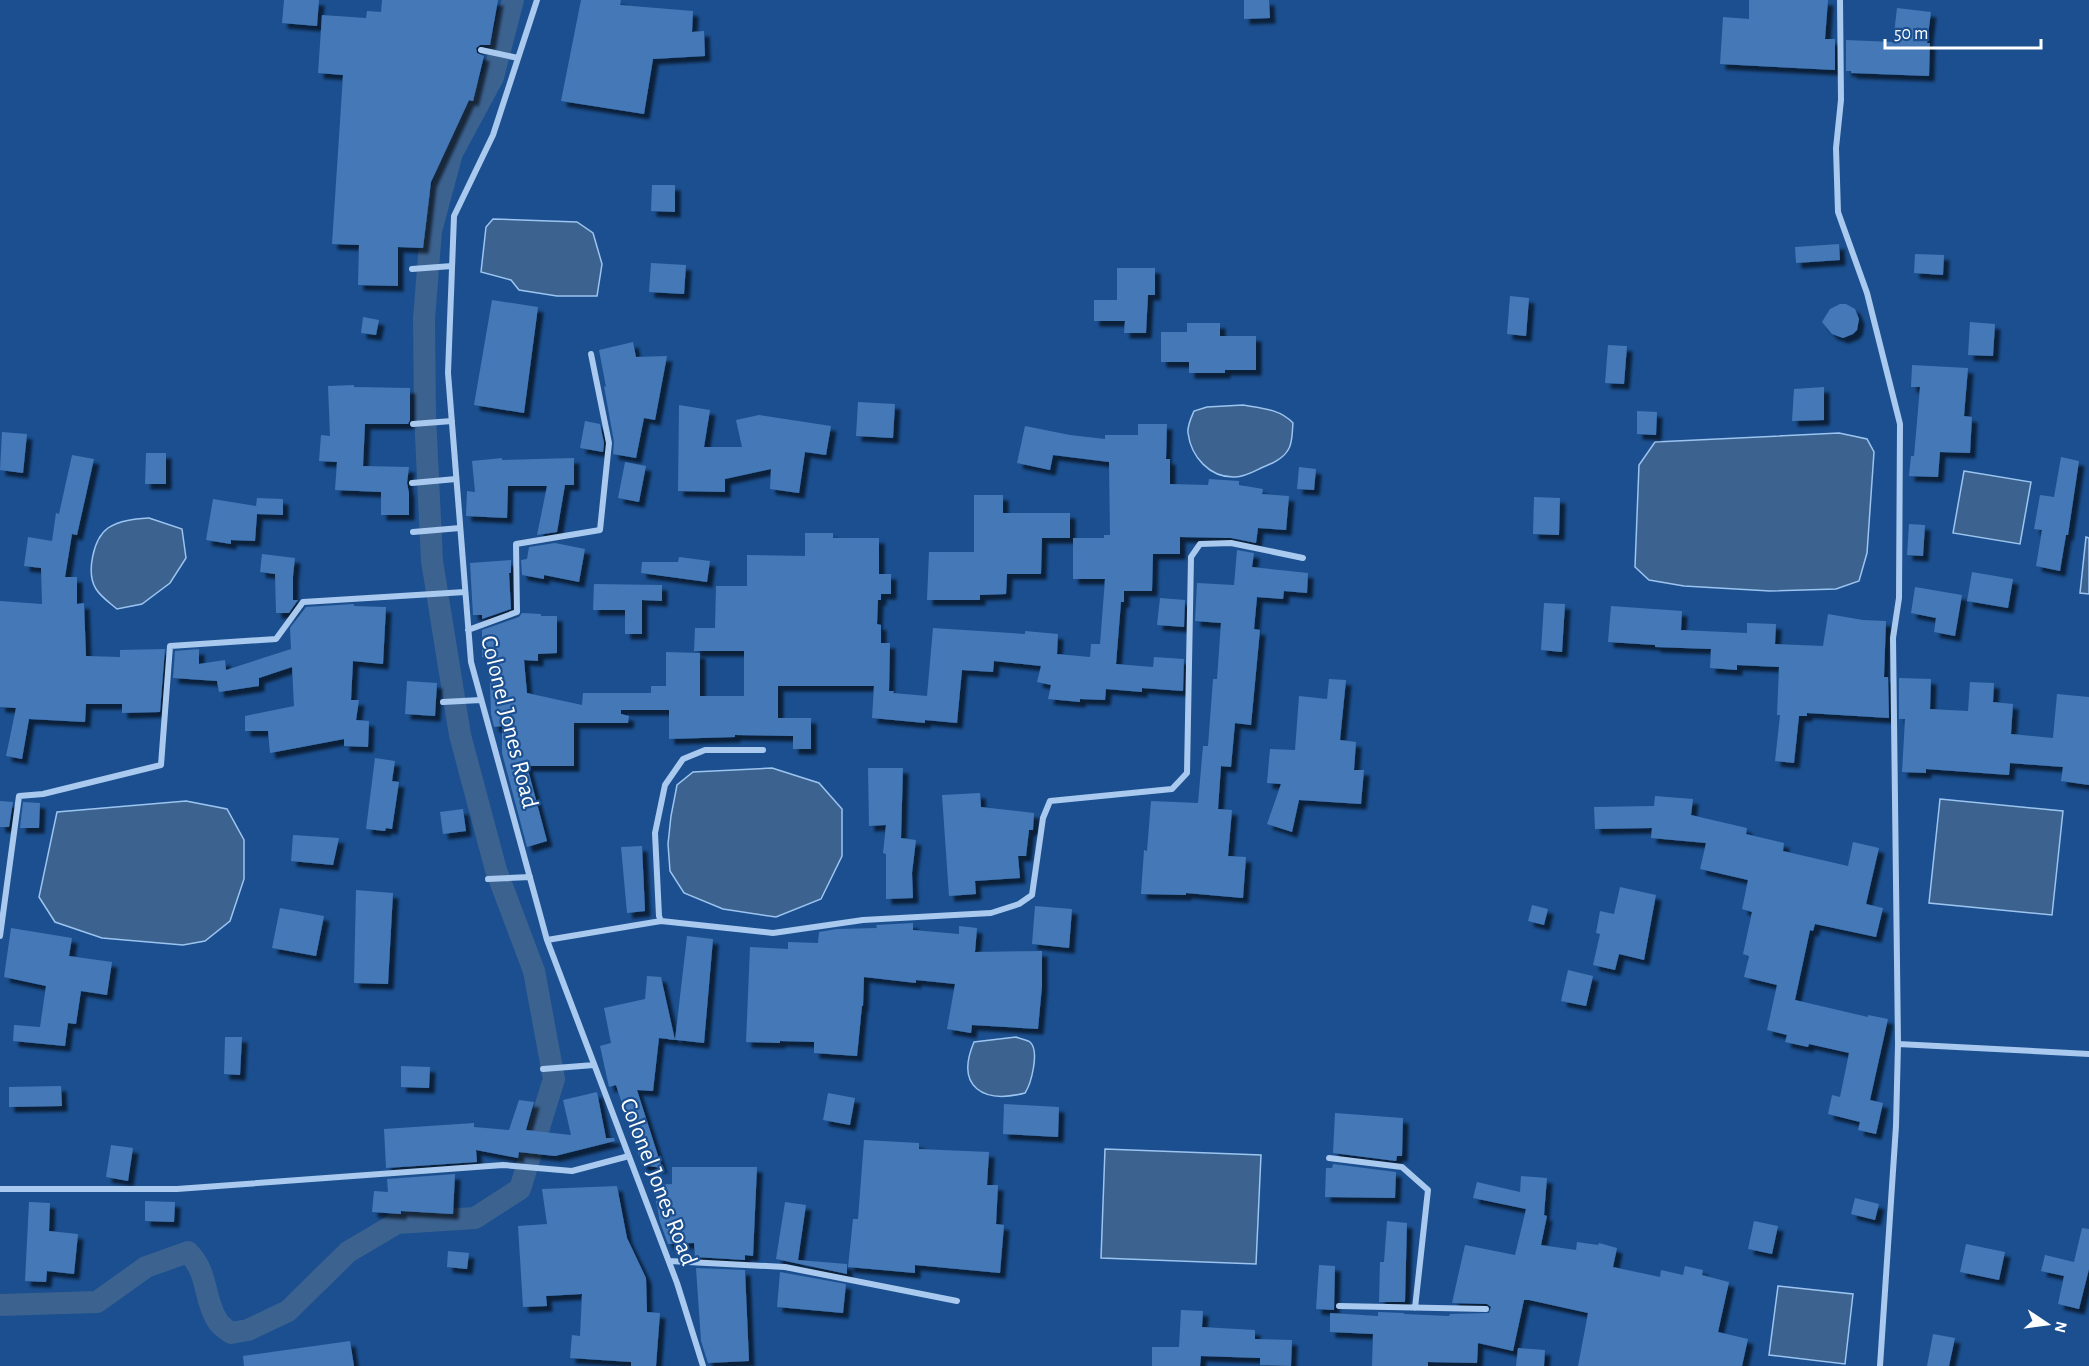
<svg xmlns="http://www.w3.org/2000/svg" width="2089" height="1366" font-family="'Alegreya Sans',sans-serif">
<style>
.water{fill:#3c6290;stroke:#9cc4f0;stroke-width:1.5}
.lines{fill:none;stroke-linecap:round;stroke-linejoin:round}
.canal{stroke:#3c6290;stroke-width:22}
.building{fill:#4478b7;filter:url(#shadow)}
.minor{stroke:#a9c9ee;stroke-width:6}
.labels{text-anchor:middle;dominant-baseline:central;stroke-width:4.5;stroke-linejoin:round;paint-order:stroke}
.street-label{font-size:24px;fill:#fff;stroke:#1b4f8f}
</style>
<defs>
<filter id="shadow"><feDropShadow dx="5.5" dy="5.5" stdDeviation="1.5" flood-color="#0009"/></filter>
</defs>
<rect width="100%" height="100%" fill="#1b4f8f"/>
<!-- water -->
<path class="water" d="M493,219L577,222L593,233L602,264L597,296H557L519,290L511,280L481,272L486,227Z
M1243,405C1261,408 1280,409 1293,423C1292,431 1293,443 1288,450C1283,459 1271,464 1261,468C1253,472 1244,477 1235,477C1210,478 1191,457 1188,433C1187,426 1191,418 1194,411L1207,407Z
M1839,433L1867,439L1874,452L1867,553L1859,581L1836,589L1770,591L1684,586L1649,580L1635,567L1639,465L1655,442Z
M1964,471L2031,482L2020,544L1953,533Z
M149,518L182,529L186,558L170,583L142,604L117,609C110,603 101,597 96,589C86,573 93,539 108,528C120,520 135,519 149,518Z
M2086,537L2089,538V594L2080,593Z
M772,768L819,783L842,809V856L821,899L776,917L723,909L684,893L670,871L668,844L671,816L677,785L693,772Z
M1940,799L2063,811L2052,915L1929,903Z
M186,801L227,809L244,840V879L230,921L205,941L183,945L102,938L55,922L39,897L57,812Z
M1016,1037C1020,1039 1027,1040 1030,1042C1040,1051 1031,1084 1025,1093C983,1104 955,1087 974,1042Z
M1105,1149L1261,1155L1256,1264L1101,1258Z
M1778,1286L1853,1294L1845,1364L1769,1355Z"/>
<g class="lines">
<!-- canal -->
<path class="canal" d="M0,1305L97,1302L146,1267L188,1252C209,1273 203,1298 217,1320C220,1326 226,1329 231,1333L248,1330L288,1311L348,1252L397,1223L475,1218L520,1189L554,1079L534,971L496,870L460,735L432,561L425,415L424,319L431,231L452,153L493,77L513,0"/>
</g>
<!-- building -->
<path class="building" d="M284,0H319L317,26L282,23Z
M382,0H498L490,45H480L476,48L477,53L484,56L473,101L469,100L431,182L423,248L398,247V286L358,285L359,245L332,244L343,75L318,73L322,15L366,18L367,11L381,12Z
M581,0H621L620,5L693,11L692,32L704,31L705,56L653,59L644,114L561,101Z
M1244,0H1269L1270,18L1244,19Z
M1749,0H1828L1825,39H1835V70L1720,64L1723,17L1749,19Z
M1897,8L1931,12L1927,43H1930L1929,76L1851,73V71H1846V40L1893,42Z
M652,185H675V212L651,211Z
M1839,244L1840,260L1796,263L1795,247Z
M1915,254L1944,255L1943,275L1914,273Z
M651,263L686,265L684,294L649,292Z
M1117,268H1155V295H1148L1146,333H1124L1125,321H1094V300H1117Z
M1510,296L1529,298L1526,336L1507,334Z
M492,300L538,307L524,413L474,405Z
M1840,304H1846L1855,309L1859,319L1857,330L1853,334L1843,338L1832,334L1822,322L1830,309Z
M363,317L379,320L376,335L361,333Z
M1970,322L1995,324L1993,356L1968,355Z
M1187,323H1220V336H1256V370H1225V373H1189V362H1161V332H1187Z
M633,342L636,357L667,356L655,420L644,418L636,458L613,454L614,442L604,386L606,387L599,350Z
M1608,345L1627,346L1624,384L1605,383Z
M1912,365L1968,368L1964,416L1972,417L1970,453L1940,452L1938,477L1909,476L1911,456H1914L1920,387H1911Z
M354,385V387L410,388V420L408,424H365L363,466L409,467L407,483L409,493V515H381V492L335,490L337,462L319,461L321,435L330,436L328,386Z
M1824,387V420L1792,421L1794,389Z
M858,402L895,404L893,438L856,436Z
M679,405L710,410L704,447H742L736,420L759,415L831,426L826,455L805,452L799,493L770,489L771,469L725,479V492L678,491Z
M1637,411L1657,412L1656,435L1637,434Z
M585,421L600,424L604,443L603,452L580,448Z
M1138,424H1167L1166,459H1170V484L1208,485L1209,479L1239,481V485L1263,489L1262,494L1289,496L1286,530L1258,528L1256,543L1231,538L1180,537V554H1153L1152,591H1124V602H1121L1116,664L1153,667L1154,657L1184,659L1183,691L1142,688V692L1106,689L1105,700L1080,699V702L1048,699L1051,685L1037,682L1041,666L994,661L993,672L962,670L957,723L925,720V723L872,718L874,686H778V718H811V749H793V736L735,735V737L669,739V710H621V714L629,716L628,723H574V766H527L547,841L527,847L502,753V726L494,727L491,714L489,657H482V630L519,617L522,613L541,614V616H557V653L538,654V661L524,660L527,693L582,705L583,693H651V686H666V652L700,653V696H744V651H694L695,628H715L716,586H747V555L805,556V533H833V538H879V574H891V594H881V600H878L877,624L881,625V643H890L889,691H894L893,693L927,696L933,628L1025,634V631L1058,634L1057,654L1090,657L1091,644H1100L1105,579H1073V538H1104V535H1110L1109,462L1053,455L1050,470L1017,463L1025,426L1070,435L1105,439V435H1138Z
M2,432L27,434L23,473L0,470Z
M146,453H166V484H145Z
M72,455L94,459L77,535L72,534L65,577H77V604L84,603L86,656L120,657V650L165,649L160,712L122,713V704H86L85,722L29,719L22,759L6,756L16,708L0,707V601L42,604L41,568L24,566L28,537L52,541L56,513L59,514Z
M2061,457L2079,461L2068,535H2066L2060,571L2036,566L2042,530L2034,529L2040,495L2054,497Z
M502,458V460L574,458V485H565L557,532L537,535L547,486H508L507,518L466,516L467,491L475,492L472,461Z
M625,462L646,466L639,502L618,498Z
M1299,467L1316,469L1314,490L1297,489Z
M974,495H1003V513H1070V538H1042L1041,574H1007L1006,594L980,595V600H927L929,552H974Z
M1534,497L1560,498L1559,535L1533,534Z
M257,498L283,499V515L257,514L255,541L231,540V544L206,540L213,499L256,506Z
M1909,524L1925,525L1923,556L1907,555Z
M555,543L585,549L579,582L544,575V579L522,575L521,560L527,559L529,547Z
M1237,550L1254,553L1252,567L1308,573L1307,593L1284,591L1283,599L1257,597L1254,629L1260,630L1251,725L1235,723L1231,767L1221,766L1218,809L1232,810L1228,856L1246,857L1243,898L1186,893V895L1141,894L1144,850L1147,851L1151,801L1198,803L1203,746H1208L1213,679H1217L1221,623L1195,621L1197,583L1234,585Z
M262,554L295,558L293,576V600H298L289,613H276L275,574L260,572Z
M679,557L710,561L707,582L641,573L642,562H678Z
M511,560V573H509L511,609L482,619V615H473L470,563Z
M1972,572L2013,579L2008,608L1967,601Z
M594,584L662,585V601L642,600V634H625V610H593Z
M1915,587L1962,595L1955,636L1934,632L1936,618L1911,613Z
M1160,598L1185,600L1184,627L1157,625Z
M1544,603L1565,604L1562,652L1541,650Z
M354,604V606L386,607L383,664L353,661L351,700H359L356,720L369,721L368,747L344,746V739L270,753L268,731H245V716L294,706L292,667L259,678V686L219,692L217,681L173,678L175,651L199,649V664L225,660L226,670L291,649L290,628L306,607Z
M1611,606L1682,611L1681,630L1747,633V623L1776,624L1775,644L1823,646L1828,614L1863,620L1886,621L1884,677H1888L1889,718L1807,713V716H1799L1794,763L1775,761L1780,715H1777L1779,667L1737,665V670L1710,668L1711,649L1655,647V645L1608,642Z
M1899,678L1931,679L1930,709L1968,711L1970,682L1994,683L1993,702L2013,704L2011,734L2053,738L2057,694L2089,697V785L2061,781L2063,767L2010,763L2009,775L1926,769V773L1902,772L1905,719H1899Z
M1329,679L1346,680L1340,740L1356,742L1354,770H1364L1361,804L1299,800L1292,832L1267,824L1281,784L1267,783L1270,749L1295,750L1299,696L1327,699Z
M407,681L437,683L435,716L405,714Z
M375,758L395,761L392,781L399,782L392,829L386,828L385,831L366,829Z
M868,768H903L901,838L916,840L912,873L913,898L886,899V854L883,853L886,825L869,826Z
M980,793L981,807L1034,813L1033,830H1029L1026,856H1018L1020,878L975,881L976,894L949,896L942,795Z
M1655,796L1693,799L1691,815L1747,828L1746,834L1784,843L1783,851L1848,866L1853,842L1879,848L1866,904L1883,908L1876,937L1815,924L1813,931L1810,930L1795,1000L1868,1017V1015L1888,1019L1870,1100L1883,1103L1876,1134L1858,1130L1860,1122L1828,1114L1832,1095L1840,1097L1849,1053L1809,1044L1808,1047L1785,1042L1787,1035L1767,1030L1777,985L1744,977L1749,956L1743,954L1752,912L1742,909L1748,880L1700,869L1706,843L1651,838L1652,828L1595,829L1594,807L1654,806Z
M0,801L13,802L9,827H0Z
M23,802L40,803L39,828H20Z
M463,809L466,831L443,834L440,812Z
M293,835L339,838L333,865L291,861Z
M642,846L645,911L627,913L621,847Z
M1620,887L1656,895L1644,960L1619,954L1615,970L1593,965L1600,934L1596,933L1600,911L1614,914Z
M356,890L393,893L388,984L354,983Z
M1532,905L1548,909L1544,925L1528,921Z
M1035,906L1072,909L1069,948L1032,944Z
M280,908L324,916L316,956L272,948Z
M913,923V930L959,934V926L977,928L975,952L1042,951V986L1038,1029L972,1025L971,1033L947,1029L955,984L916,980V983L864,977L863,1006H862L857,1056L814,1053V1042L780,1041V1043L746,1042L750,947L788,949V942L818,943L819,932L837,929L877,928L876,925Z
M11,928L72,938L69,956L112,962L107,995L81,991L76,1024L68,1023L65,1046L13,1041L14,1025L40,1027L46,986L4,977Z
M687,936L713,939L704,1043L659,1038L653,1091L637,1090L662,1168L642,1165L616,1085L609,1087L600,1046L611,1043L604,1008L645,999L647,976L661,977L675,1040Z
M1568,970L1593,976L1586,1006L1561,1001Z
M225,1037H242L240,1075L224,1074Z
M401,1066L430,1067L429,1088L401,1087Z
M61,1086L62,1106L9,1107V1087Z
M597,1092L606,1138H614L615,1141L555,1156L519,1152L518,1158L476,1150L477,1162L386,1168L384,1129L474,1123V1127L509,1130L519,1100L534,1102L526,1130L571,1135L563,1100Z
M828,1093L855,1098L850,1125L823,1120Z
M1004,1104L1059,1107L1058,1137L1003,1134Z
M1335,1113L1403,1118L1402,1156H1397L1396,1161L1333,1153Z
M864,1140L919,1143V1149L989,1152L987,1185H998L996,1224L1004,1225L1000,1273L915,1265V1273L848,1267L853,1219H858Z
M111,1145L133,1148L128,1181L106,1177Z
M1333,1164L1396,1172L1395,1198L1325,1197L1326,1168H1332Z
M672,1167H757L753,1256L745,1255V1260L695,1257L694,1243L668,1244L660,1222L653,1185L672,1184Z
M455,1174L453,1214L401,1211V1214L372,1212L374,1191L388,1192L387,1179Z
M1521,1176L1547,1178L1544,1215L1547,1216L1541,1245L1576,1250L1577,1242L1598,1245L1599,1243L1617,1248L1613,1267L1660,1277L1661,1270L1683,1275L1685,1266L1703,1270L1702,1275L1729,1282L1718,1332L1748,1339L1742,1366H1578L1588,1313L1529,1300H1524L1513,1351L1478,1343L1477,1363L1428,1362V1366H1372L1373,1334L1330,1332V1313L1378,1316V1312L1404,1313V1314L1449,1316L1450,1314L1489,1313L1491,1307L1487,1304L1452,1303L1465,1245L1515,1255L1526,1209L1473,1198L1477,1182L1520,1192Z
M617,1186L627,1238L646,1278L647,1312L660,1313L656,1366H631V1362L570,1358L572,1335L580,1336L582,1294L546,1296L547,1306L523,1307L518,1226L547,1224L542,1189Z
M1855,1198L1879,1204L1875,1220L1851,1214Z
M145,1201L175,1202L174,1222L145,1221Z
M29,1202L50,1203L49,1231L78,1234L74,1274L47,1271L46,1282L25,1281Z
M785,1202L806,1205L798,1260L847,1264V1274L776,1259Z
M1387,1221L1407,1223L1405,1302H1379L1380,1262H1384Z
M1754,1221L1778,1226L1772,1254L1748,1249Z
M2082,1228L2089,1229V1269L2079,1309L2058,1304L2064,1276L2041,1271L2045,1255L2074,1262Z
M1966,1244L2005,1252L1999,1280L1960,1272Z
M448,1251L469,1253L467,1269L447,1267Z
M1319,1265L1335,1266L1334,1310L1316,1309Z
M696,1268L745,1270L749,1361L708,1363L701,1341Z
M780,1272L846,1284L843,1313L777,1307Z
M1181,1310L1203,1311L1202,1327L1255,1330V1339L1292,1340L1291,1366L1260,1365V1358L1201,1356L1200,1366H1152V1347H1179Z
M1933,1334L1955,1338L1949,1366H1927Z
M350,1341L354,1366H244L243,1356Z
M1518,1348L1545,1350L1544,1366H1516Z"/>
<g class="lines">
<!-- minor -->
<path class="minor" d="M537,0L493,135L454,216L448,373L471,662L547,940L677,1283L703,1366
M1840,0L1841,100L1836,148L1838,212L1867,293L1900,424L1899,598L1893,638L1898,1044L1896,1126L1880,1366
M481,50L518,58
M412,269L452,266
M413,424L452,421
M412,483L456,479
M413,532L460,528
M468,630L517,612L516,544L600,530L609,443L591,354
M443,702L481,700
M488,879L530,877
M661,921L659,916L655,833L665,785L683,759L705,750H763
M0,936L19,796L43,794L161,765L170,646L276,639L303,602L465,592
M547,940L661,921L773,933L863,920L991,913L1019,904L1032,895L1043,818L1050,801L1172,789L1187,773L1191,557L1200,544L1231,543L1303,558
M1898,1044L2089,1054
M543,1069L594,1065
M1329,1158L1402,1167L1428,1190L1415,1308
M0,1189H177L503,1165L572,1171L629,1156
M669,1261L785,1267L957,1301
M1339,1306L1486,1309"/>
</g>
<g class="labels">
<!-- street labels -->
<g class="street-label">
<text transform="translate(509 722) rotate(76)">Colonel Jones Road</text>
<text transform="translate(658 1182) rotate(69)">Colonel Jones Road</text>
</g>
</g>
<!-- north arrow -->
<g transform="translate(2047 1324) rotate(103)" stroke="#1b4f8f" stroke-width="4.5" paint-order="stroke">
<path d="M0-4.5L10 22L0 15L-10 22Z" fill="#ffffff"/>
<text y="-9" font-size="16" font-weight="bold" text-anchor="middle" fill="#ffffff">N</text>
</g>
<!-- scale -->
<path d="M1885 39v9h156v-9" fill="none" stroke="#ffffff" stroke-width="3"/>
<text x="1894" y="39" font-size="18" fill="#ffffff" stroke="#1b4f8f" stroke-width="4.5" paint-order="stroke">50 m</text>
</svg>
